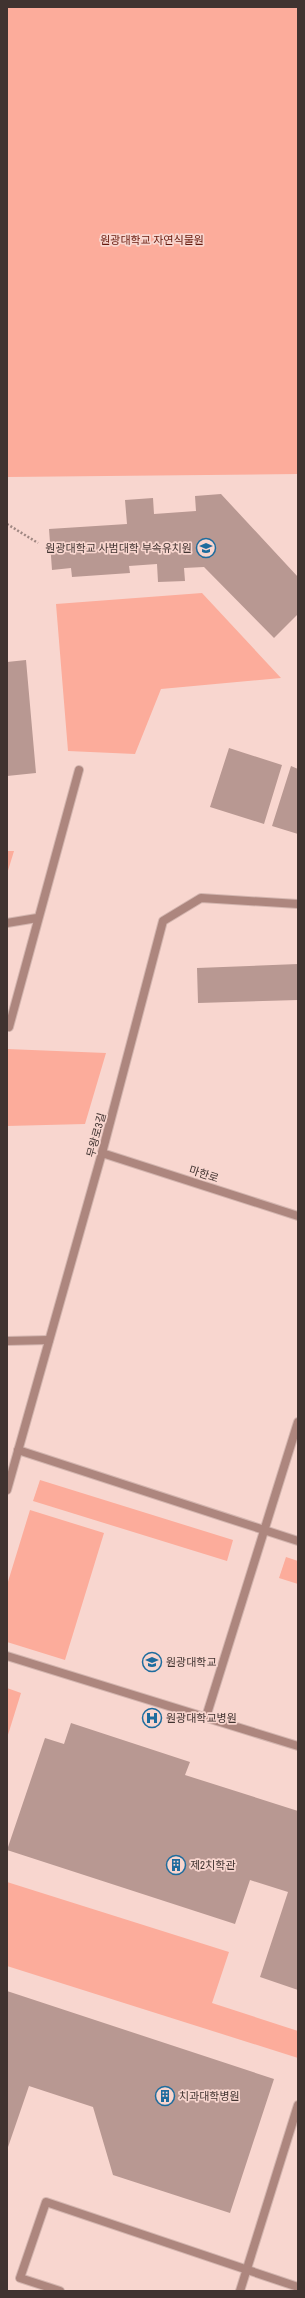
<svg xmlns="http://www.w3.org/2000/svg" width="305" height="2298" font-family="'Archivo Narrow','Noto Sans KR',sans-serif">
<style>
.green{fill:#fcac9b}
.building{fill:#b89892}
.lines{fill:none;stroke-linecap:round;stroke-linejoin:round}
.service-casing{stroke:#d3b5af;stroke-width:10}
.minor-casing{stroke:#d3b5af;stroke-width:10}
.path{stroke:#9f8782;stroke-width:2.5;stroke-dasharray:2 2;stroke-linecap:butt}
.service{stroke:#ad867e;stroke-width:8}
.minor{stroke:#ad867e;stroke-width:8}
.labels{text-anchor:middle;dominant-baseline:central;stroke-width:3.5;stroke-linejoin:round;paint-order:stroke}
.park-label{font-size:11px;fill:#681a0d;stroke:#f8d6cf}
.poi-label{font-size:11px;fill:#403330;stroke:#f8d6cf;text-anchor:start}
.street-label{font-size:11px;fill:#403330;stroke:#f8d6cf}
</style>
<rect width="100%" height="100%" fill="#f8d6cf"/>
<!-- green -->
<path class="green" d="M7,7H298V474L7,477Z
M202,593L281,678L161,689L135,754L68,751L56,604Z
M7,851H14L7,874Z
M7,1049L106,1053L85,1124L7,1126Z
M40,1480L233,1540L227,1561L33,1501Z
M30,1510L104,1533L65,1660L7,1642V1585Z
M286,1557L298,1561V1584L279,1578Z
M7,1688L21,1693L7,1738Z
M7,1882L229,1952L212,2003L298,2031V2058L7,1966Z"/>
<!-- building -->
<path class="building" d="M221,494L298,577V614L274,638L204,567L184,568L185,581L158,582L157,564L129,566L130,573L72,577L71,568L52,570L49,529L127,524L125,500L153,498L154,514L196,511L195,496Z
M26,660L36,773L7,776V662Z
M229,748L282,765L264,824L210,807Z
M291,766L298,769V834L272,826Z
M298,964V1000L198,1003L197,968Z
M71,1723L190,1762L185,1775L298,1811V1990L260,1977L288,1892L250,1880L235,1924L7,1850L45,1738L64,1744Z
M7,1991L274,2079L230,2213L113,2175L93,2107L29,2086L7,2150Z"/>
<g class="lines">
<defs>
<path id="service" d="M7,923L37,918
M7,1026L9,1027L79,770
M102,1153L163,921L201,898L298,904
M7,1341L49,1340
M18,1450L298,1541
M7,1656L298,1746
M206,1717L298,1422
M60,2291L20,2278L46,2202L298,2287
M240,2291L298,2105"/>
<path id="minor" d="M7,1490L102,1153L298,1216"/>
</defs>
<!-- service casing -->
<use href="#service" class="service-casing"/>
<!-- minor casing -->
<use href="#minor" class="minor-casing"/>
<!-- path -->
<path class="path" d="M7,524L38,543"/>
<!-- service -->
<use href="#service" class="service"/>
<!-- minor -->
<use href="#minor" class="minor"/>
</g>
<!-- icons -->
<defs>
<symbol id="school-ring" viewBox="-11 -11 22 22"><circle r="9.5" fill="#f8d6cf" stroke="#1d6c9e" stroke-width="1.5"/><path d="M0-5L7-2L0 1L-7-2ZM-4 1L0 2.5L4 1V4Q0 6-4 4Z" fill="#1d6c9e"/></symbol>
<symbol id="university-ring" viewBox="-11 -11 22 22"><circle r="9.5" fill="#f8d6cf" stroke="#1d6c9e" stroke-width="1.5"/><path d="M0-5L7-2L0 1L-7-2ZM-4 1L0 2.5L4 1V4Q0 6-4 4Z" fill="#1d6c9e"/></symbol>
<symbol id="hospital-ring" viewBox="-11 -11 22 22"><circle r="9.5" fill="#f8d6cf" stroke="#1d6c9e" stroke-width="1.5"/><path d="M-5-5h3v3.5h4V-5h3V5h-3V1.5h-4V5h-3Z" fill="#1d6c9e"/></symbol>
<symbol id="building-ring" viewBox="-11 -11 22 22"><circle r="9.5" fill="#f8d6cf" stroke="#1d6c9e" stroke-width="1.5"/><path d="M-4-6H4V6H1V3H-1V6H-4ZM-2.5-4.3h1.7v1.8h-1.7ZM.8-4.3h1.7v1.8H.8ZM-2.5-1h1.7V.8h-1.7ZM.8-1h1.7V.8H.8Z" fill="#1d6c9e"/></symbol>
</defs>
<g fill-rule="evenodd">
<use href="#school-ring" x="195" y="537" width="22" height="22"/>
<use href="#university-ring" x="141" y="1651" width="22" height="22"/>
<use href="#hospital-ring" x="141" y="1707" width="22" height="22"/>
<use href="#building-ring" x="165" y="1854" width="22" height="22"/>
<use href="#building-ring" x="154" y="2085" width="22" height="22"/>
</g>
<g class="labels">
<!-- park labels -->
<g class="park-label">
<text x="152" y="240">원광대학교 자연식물원</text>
</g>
<!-- poi labels -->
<g class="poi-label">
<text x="192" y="548" text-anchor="end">원광대학교 사범대학 부속유치원</text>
<text x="166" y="1662">원광대학교</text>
<text x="166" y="1718">원광대학교병원</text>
<text x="190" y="1865">제2치학관</text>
<text x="179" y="2096">치과대학병원</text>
</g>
<!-- street labels -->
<g class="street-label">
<text transform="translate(96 1135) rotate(-75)">무왕로3길</text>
<text transform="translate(204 1174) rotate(18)">마한로</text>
</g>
</g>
<!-- border -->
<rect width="305" height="2298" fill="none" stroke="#403330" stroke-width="16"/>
</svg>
